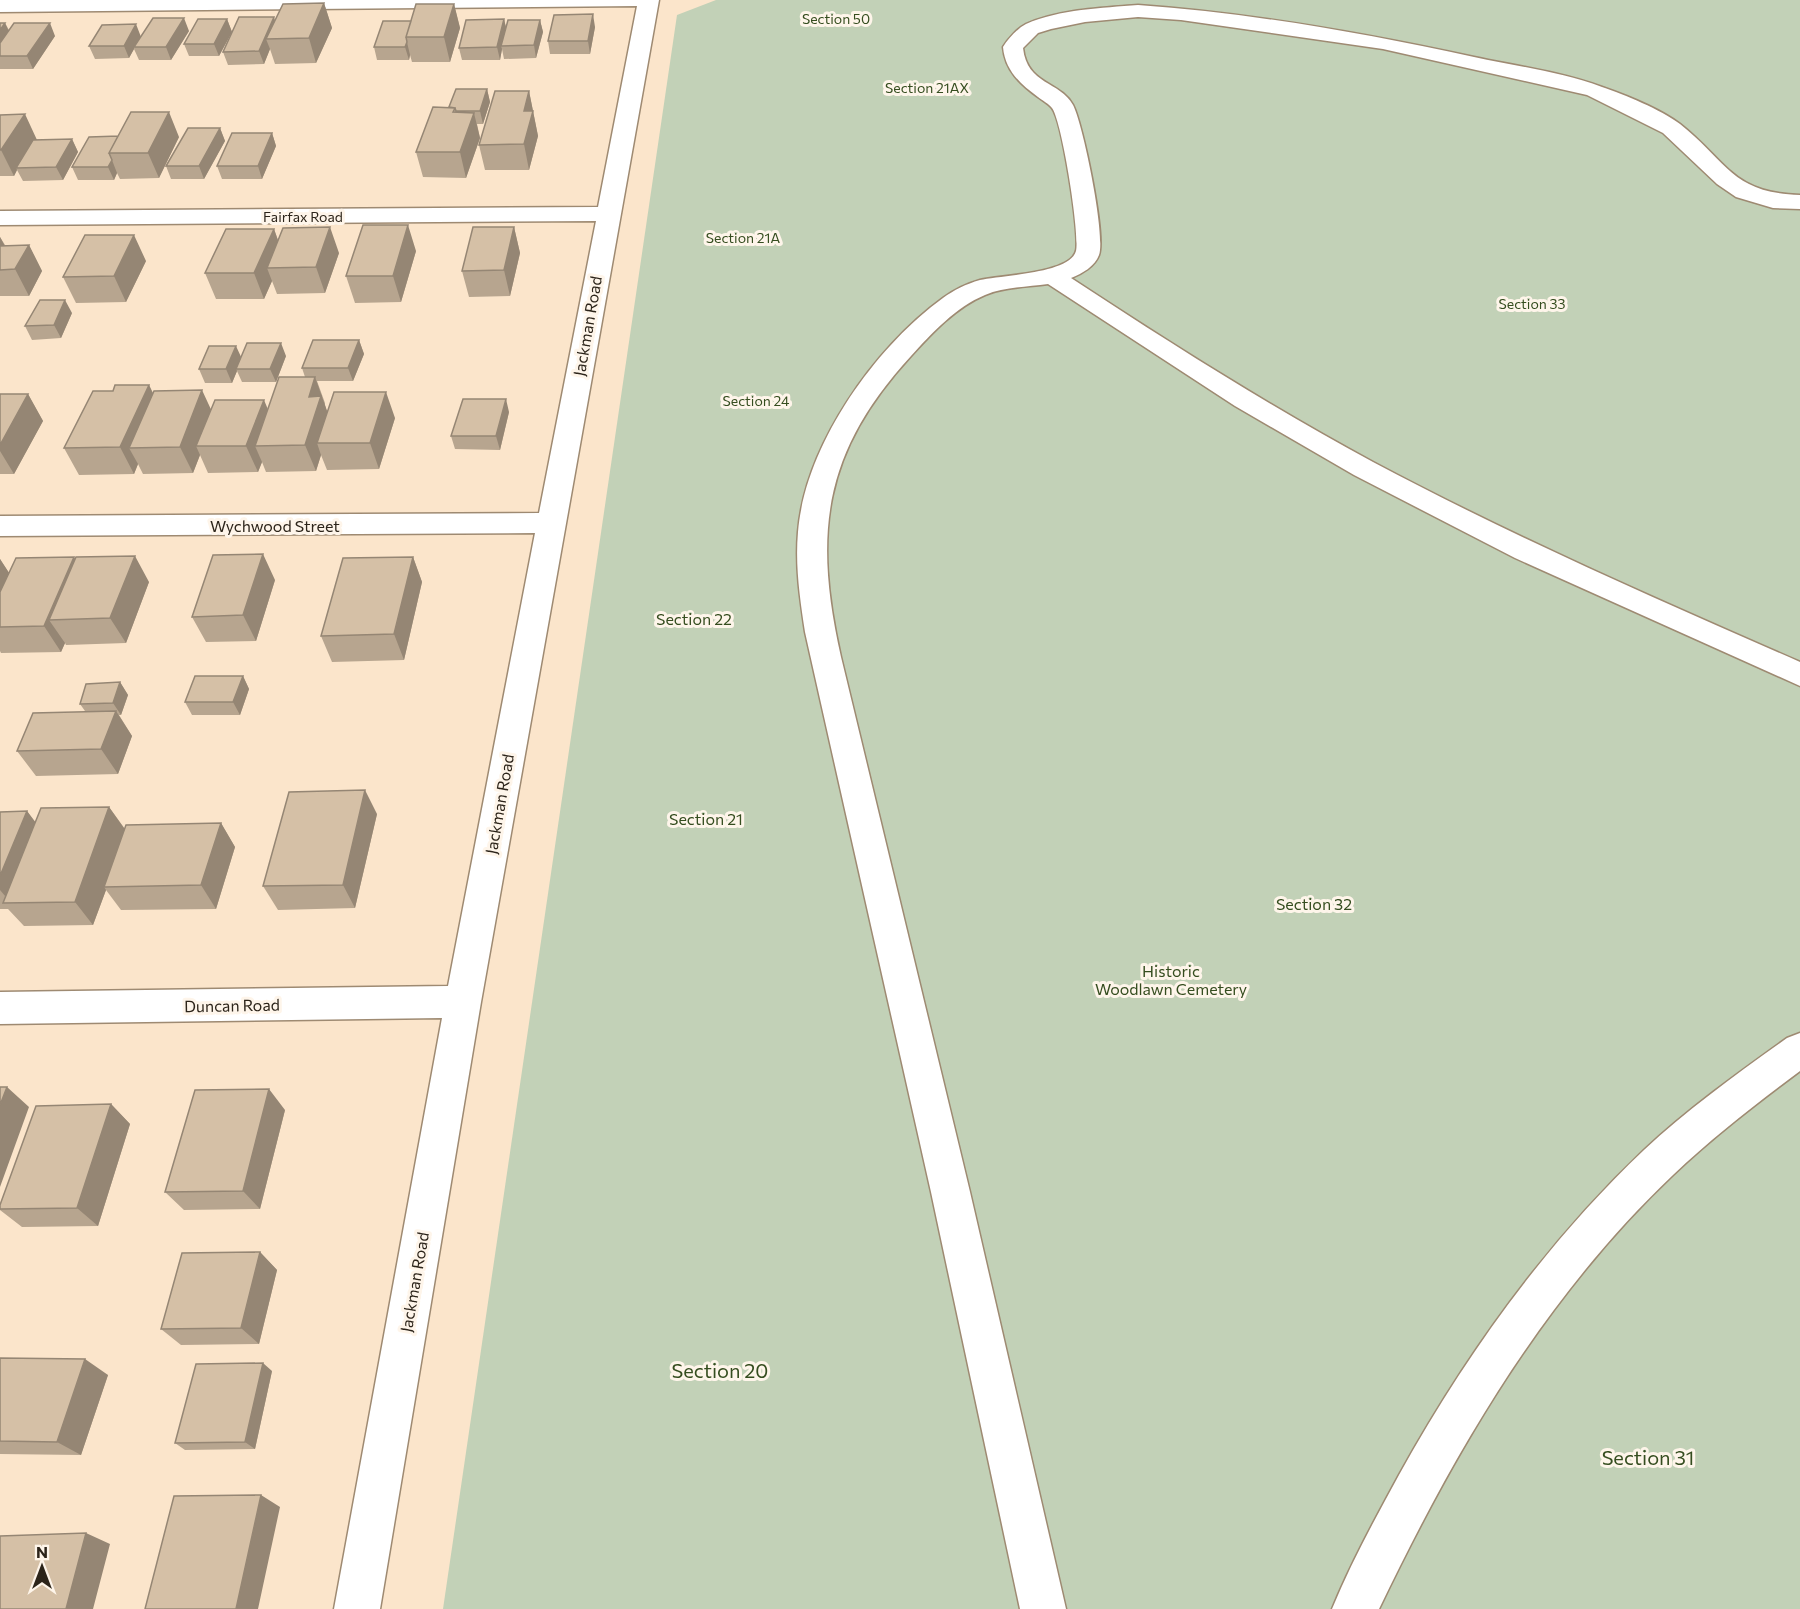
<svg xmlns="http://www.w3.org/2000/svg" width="1800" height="1609" font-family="Commissioner,sans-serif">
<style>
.green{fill:#c2d1b7}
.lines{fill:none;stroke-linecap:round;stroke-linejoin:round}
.minor-casing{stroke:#9e8a72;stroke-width:3}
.minor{fill:#fff;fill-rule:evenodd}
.wall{fill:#b7a58f}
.shaded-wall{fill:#958674}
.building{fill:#d5c0a6;stroke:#958674;stroke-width:1.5}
.labels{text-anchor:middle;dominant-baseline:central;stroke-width:6;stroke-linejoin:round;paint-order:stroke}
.far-park-label{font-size:14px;fill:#354d1f;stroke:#fef5ea}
.far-street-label{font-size:14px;fill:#2c241a;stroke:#fef5ea}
.street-label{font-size:16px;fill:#2c241a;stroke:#fef5ea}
.park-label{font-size:16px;fill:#354d1f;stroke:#fef5ea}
.near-park-label{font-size:20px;fill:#354d1f;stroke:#fef5ea}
</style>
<rect width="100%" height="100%" fill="#fbe5cb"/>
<!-- green -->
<path class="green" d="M716,0H1800V1609H443L677,15Z"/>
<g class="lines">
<defs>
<path id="minor" d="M0,0H659L481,1002L380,1609H334L442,1018L0,1024V992L448,986L535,533L0,536V516L539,513L596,221L0,225V211L598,207L637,6L0,12Z
M1138,5C1251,13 1364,33 1474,57C1516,66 1561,72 1602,87C1625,95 1660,109 1680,124C1727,161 1731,193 1800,195V209L1773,208L1736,197L1717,184L1663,133L1587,95L1383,49L1181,20L1138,17L1085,22L1051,29L1038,33L1023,48C1027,85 1060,81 1073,105C1083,124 1106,236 1099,255C1095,266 1082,274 1071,278C1170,343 1269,406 1373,462C1512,536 1656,599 1800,662V686L1515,558L1354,475L1235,406L1048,284C1027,287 1004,287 985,295C956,307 932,333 911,356C823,452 813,533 841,657L970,1192L1066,1609H1020L931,1192L805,632C800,599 795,566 798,532C805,446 874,348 943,298C954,290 966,284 980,280C1000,275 1070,274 1076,251C1080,234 1062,121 1052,108C1049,104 1042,100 1038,97C1020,84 1005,70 1003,47C1008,39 1018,28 1026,24C1060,9 1102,8 1138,5Z
M1800,1033V1071C1756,1104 1713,1137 1673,1175C1545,1296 1454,1452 1379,1609H1332C1351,1563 1375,1519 1399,1475C1465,1356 1545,1244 1644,1150C1688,1109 1738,1073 1787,1038Z"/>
</defs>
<!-- minor casing -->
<use href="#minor" class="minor-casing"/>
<!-- minor -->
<use href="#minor" class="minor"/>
</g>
<!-- wall -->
<path class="wall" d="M324,3L332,28L316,63L275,64L270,49L264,64L228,65L223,52L275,20Z
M454,4L460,28L450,62H412L410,55L409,60H377L374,47L411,21Z
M227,19L232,32L219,56H189L184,44Z
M504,19L506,29L540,20L543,32L536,58L504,59L502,49L500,60H462L459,48Z
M0,23H5L9,30L55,36L33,69H0Z
M595,27L590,54H550L548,41Z
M189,31L171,60H139L134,49L129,58L95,59L89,46L141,36Z
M487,89L490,102L483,124H477L480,138L466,178L423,177L416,152L450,107Z
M529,91L538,136L529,170H485L479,145Z
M0,115L37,140L72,139L78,152L63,180L23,181L17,170L14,176H0Z
M220,128L225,141L204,179H171L166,166Z
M272,133L276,146L262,179H222L217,166Z
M89,137H179L159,178L120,179L117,173L114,180H78L72,167Z
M514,227L520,253L510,296L469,297L462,271Z
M274,229L278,240L339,253L325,293L277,294L272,281L264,299H216L205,273Z
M0,237L5,245H29L42,271L29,296H0Z
M416,251L401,302L355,303L346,276Z
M146,261L126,302L76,303L63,277Z
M72,313L61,338L32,340L25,326Z
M359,340L364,354L353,381H317L325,403V405L327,412L395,418L379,469L327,470L321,455L316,471L266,472L262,462L258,472L208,473L200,455L193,473L143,474L138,464L134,474L79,475L64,448L113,391L149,385L153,393L211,409H268L305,377L302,368Z
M286,356L276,382H242L237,371L232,383H205L199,369L241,357Z
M0,394H28L43,421L14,474H0Z
M509,412L500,450L455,449L451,436Z
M413,557L422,582L404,660L332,662L321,636Z
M0,559L9,573L75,559L149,582L126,643L66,645L65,643L61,652L1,653L0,651Z
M275,580L256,641L206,642L192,617Z
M243,676L249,689L240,715H192L185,702Z
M120,682L128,695L121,715H119L132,736L118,774L36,776L17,751L85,711L80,704Z
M109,807L125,829L221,823L235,847L216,909L121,910L106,890L93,925L24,926L8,909H0V812L27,811L35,823Z
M377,814L355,908L278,910L263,886Z
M111,1104L130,1124L98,1226L22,1227L0,1210V1205Z
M285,1110L260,1209L184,1210L165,1192Z
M260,1252L277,1270L259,1344L181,1345L161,1329Z
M0,1358L108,1375L81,1455L0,1454Z
M272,1371L255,1449L185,1450L175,1443Z"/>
<!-- shaded-wall -->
<path class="shaded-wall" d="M324,3L332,28L316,63L309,38Z
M454,4L460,28L450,62L444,37Z
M593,14L595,27L590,54L588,41Z
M274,17L278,30L266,39L270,49L264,64L259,51Z
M184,18L189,31L171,60L166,47Z
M227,19L232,32L219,56L214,44Z
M504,19L507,31L501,46L502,49L500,60L497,47Z
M540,20L543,32L536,58L534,45Z
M5,23L11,36L0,51V30Z
M50,23L55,36L33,69L27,56Z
M136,24L141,37L134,47V49L129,58L124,46Z
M407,42L410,55L409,60L405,47Z
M487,89L490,102L483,124L480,111Z
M529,91L538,136L529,170L524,144V111Z
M169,112L179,137L159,178L148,153Z
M474,113L480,138L466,178L460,152Z
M25,114L37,140L16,168L17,170L14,176L1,150Z
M220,128L225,141L204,179L199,166Z
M272,133L276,146L262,179L258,166Z
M72,139L78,152L63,180L56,167Z
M112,160L117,173L114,180L108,167Z
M408,225L416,251L401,302L393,276Z
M330,227L339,253L325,293L316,267Z
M514,227L520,253L510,296L504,270Z
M274,229L283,255L267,268L272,281L264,299L254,273Z
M134,235L146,261L126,302L114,276Z
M0,237L14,263L0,255Z
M29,245L42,271L29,296L15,269Z
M65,300L72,313L61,338L54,325Z
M359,340L364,354L353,381L348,368Z
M281,343L286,356L276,382L270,369Z
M236,346L242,359L236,369L237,371L232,383L226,369Z
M315,377L331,422L317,443L321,455L316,471L305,445L309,397Z
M149,385L161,411L129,448L138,464L134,474L120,447Z
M202,390L214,416L196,446L200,455L193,473L180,447Z
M386,392L395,418L379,469L370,443Z
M28,394L43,421L14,474L0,451V445Z
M506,399L509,412L500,450L496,436Z
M264,400L275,426L255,446L262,462L258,472L246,446Z
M263,554L275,580L256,641L243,615Z
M135,556L149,582L126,643L110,618Z
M74,557L90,583L49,620L65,643L61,652L44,626Z
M413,557L422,582L404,660L394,634Z
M0,559L17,585L0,621Z
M243,676L249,689L240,715L233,702Z
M120,682L128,695L121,715L113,703Z
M116,711L132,736L118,774L101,749Z
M365,790L377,814L355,908L343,885Z
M109,807L126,831L104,887L106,890L93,925L75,902Z
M27,811L46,836L11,903L0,890V876Z
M221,823L235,847L216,909L201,885Z
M7,1087L29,1107L0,1187V1105Z
M269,1089L285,1110L260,1209L243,1191Z
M111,1104L130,1124L98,1226L77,1208Z
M260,1252L277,1270L259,1344L241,1328Z
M85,1359L108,1375L81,1455L57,1442Z
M263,1363L272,1371L255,1449L245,1442Z
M261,1495L280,1507L258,1609H236Z
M86,1533L110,1544L93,1609H66Z"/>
<!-- building -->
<path class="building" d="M324,3L309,38L266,39L283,4Z
M416,4H454L444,37H406Z
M593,14L588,41H548L554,15Z
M239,17H274L259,51L223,52Z
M153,18H184L166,47H134Z
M198,19H227L214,44H184Z
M504,19L497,47L459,48L466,20Z
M508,20H540L534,45L501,46Z
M383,21H411L406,37L407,42L405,47H374Z
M0,23H5L0,30Z
M14,23H50L27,56H0V43Z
M136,24L124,46H89L102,25Z
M456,89H487L480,111H456L455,108L449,107Z
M495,91H529L524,111H533L524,144L479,145Z
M433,107L455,108L453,112L474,113L460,152H416Z
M131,112H169L148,153H109Z
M25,114L1,150H0V115Z
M188,128H220L199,166H166Z
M232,133H272L258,166H217Z
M118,136L109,153L112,160L108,167H72L89,137Z
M72,139L56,167L16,168L33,140Z
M363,225H408L393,276H346Z
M330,227L316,267L267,268L283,228Z
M473,227H514L504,270L462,271Z
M226,229H274L254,273H205Z
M85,235H134L114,276L63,277Z
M29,245L15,269L0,270V246Z
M40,300H65L54,325L25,326Z
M313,340H359L348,368H302Z
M247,343H281L270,369H236Z
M209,346H236L226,369H199Z
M279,377H315L309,397L321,396L305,445L255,446Z
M115,385H149L120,447L64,448L93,391H113Z
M202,390L180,447L129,448L154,391Z
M334,392H386L370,443H317Z
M0,394H28L0,445Z
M463,399H506L496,436H451Z
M215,400H264L246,446H196Z
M263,554L243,615L192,617L213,555Z
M135,556L110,618L49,620L76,557Z
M74,557L44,626L0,627V592L16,558Z
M413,557L394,634L321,636L343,558Z
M195,676H243L233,702H185Z
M120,682L113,703L80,704L86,684Z
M116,711L101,749L17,751L33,713Z
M365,790L343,885L263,886L289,792Z
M109,807L75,902L3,903L41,808Z
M27,811L0,876V812Z
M221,823L201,885L104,887L126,825Z
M0,1087H7L0,1105Z
M269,1089L243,1191L165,1192L195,1090Z
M111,1104L77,1208L0,1209V1205L36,1106Z
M260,1252L241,1328L161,1329L182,1253Z
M0,1358L85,1359L57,1442L0,1441Z
M263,1363L245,1442L175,1443L196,1364Z
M261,1495L236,1609H145L174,1496Z
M86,1533L66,1609H0V1536Z"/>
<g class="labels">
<!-- far-park labels -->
<g class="far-park-label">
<text x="836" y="18">Section 50</text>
<text x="927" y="87">Section 21AX</text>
<text x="743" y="237">Section 21A</text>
<text x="1532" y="303">Section 33</text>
<text x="756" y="400">Section 24</text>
</g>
<!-- far-street labels -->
<g class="far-street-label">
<text x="303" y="216">Fairfax Road</text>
</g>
<!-- street labels -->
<g class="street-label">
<text transform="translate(587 326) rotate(-80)">Jackman Road</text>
<text x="275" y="525">Wychwood Street</text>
<text transform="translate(499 804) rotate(-80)">Jackman Road</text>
<text transform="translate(232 1005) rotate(-1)">Duncan Road</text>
<text transform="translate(414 1282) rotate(-80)">Jackman Road</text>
</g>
<!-- park labels -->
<g class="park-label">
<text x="694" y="618">Section 22</text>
<text x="706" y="818">Section 21</text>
<text x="1314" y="903">Section 32</text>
<text x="1171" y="970">Historic<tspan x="1171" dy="18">Woodlawn Cemetery</tspan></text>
</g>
<!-- near-park labels -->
<g class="near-park-label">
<text x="720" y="1370">Section 20</text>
<text x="1648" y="1457">Section 31</text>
</g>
</g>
<!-- north arrow -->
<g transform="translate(42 1567)" stroke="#fef5ea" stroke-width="4.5" paint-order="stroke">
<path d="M0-4.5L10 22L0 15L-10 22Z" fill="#2c241a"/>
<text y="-9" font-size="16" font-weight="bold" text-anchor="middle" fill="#2c241a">N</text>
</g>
</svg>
